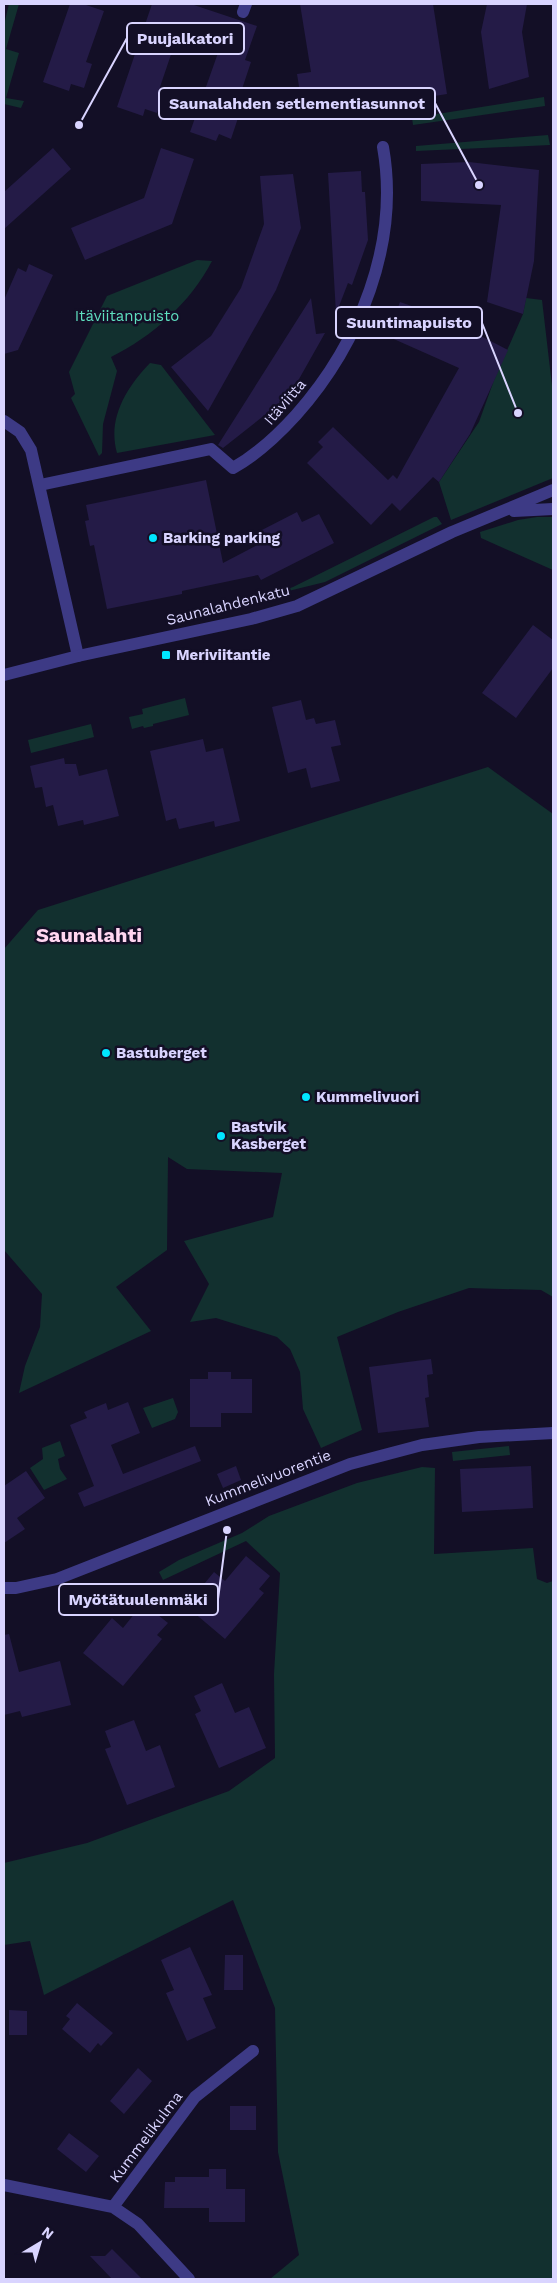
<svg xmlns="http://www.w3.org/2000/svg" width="557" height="2283" font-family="'Work Sans',sans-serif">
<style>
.green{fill:#12302f}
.building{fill:#241b47}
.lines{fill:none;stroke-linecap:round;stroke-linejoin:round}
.minor{stroke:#3d3a85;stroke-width:12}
.tertiary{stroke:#3d3a85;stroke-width:12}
.poi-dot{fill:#00e5ff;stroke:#130f26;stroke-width:2}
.labels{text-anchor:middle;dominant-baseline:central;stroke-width:5;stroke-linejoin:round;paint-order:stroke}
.park-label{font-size:15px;fill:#5fe0c0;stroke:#130f26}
.street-label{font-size:15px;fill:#d9d4ff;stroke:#130f26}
.poi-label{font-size:15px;font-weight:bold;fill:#d9d4ff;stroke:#130f26;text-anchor:start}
.district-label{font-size:20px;font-weight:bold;fill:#ffd6f0;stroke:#130f26}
.leader{fill:none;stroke:#d9d4ff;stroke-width:2}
.callout-dot{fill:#d9d4ff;stroke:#130f26;stroke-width:2}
.callout{fill:#130f26;stroke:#d9d4ff;stroke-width:2}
.callout-label{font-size:16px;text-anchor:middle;font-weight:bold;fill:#d9d4ff}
</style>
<rect width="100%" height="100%" fill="#130f26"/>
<!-- green -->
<path class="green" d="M9,4H19L6,49L19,53L6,98L24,101L21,108L4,104V25Z
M544,97L545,106L413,125L412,118Z
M548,135L550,145L416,151V146Z
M197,260L212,261C191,302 152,337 111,357L117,371L103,424L102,453L99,456L71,398L75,394L69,372L107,296Z
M526,298L542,300L553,394V478L451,520L439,482L479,422L494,380L523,314Z
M150,363L161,365L215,435L117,453C107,418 127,387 150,363Z
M434,517H437L442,524L325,582L264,597L293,587Z
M537,517H553V570L481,538L480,532L518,520Z
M185,698L189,715L153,724V726L144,728L143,726L132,729L129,717L143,714L142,709Z
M91,724L94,737L31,753L28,740Z
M488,767L553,814V1297L541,1290L469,1288L398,1312L337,1337L362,1430L321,1448L303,1409L300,1372L290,1349L277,1337L216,1318L190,1322L209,1284L184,1241L273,1217L282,1173L187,1169L168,1157L167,1250L116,1287L151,1331L19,1393L25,1366L40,1327L42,1294L4,1250V949L38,910Z
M173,1398L178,1412L175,1419L152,1428L143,1408Z
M60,1441L65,1456L58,1459L60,1469L67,1479L44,1490L30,1468L43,1459L42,1448Z
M509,1446L510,1455L453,1461L452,1452Z
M422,1467L435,1468L434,1554L533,1548L537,1579L547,1583L553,1581V2279H270L299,2255L278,2152L275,2008L233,1900L44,1995L30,1941L4,1945V1863L87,1843L229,1791L275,1758L274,1674L280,1573L246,1541L163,1580L159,1572L179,1560L242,1533L269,1516L357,1483Z"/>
<!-- building -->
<path class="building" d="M70,4H83L104,11L86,62L92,64L84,88L71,84L69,91L43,82Z
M152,4H191L257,26L245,60L251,62L234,113L239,115L231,139L219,134L216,141L190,132L224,36L182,22L160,87L166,89L157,113L145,109L143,116L117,107Z
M300,4H433L447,94L304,117L297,74L311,72Z
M487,4H527L522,32L529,77L489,89L481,32Z
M53,148L71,169L4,229V192Z
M161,148L194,159L172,224L85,260L71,228L144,198Z
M469,162L539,170L534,261L523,314L487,302L501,205L421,201V164Z
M361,171L362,192H365L368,240L352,285L348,283L336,314L328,173Z
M293,174L301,228L276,290L208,411L171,367L211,336L241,288L264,224L260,176Z
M29,264L53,275L18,350L4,354V300L18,268L26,272Z
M311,298L316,334L325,333L290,395L223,448L218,445Z
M400,302L446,318L508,350L470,434L439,482L433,477L400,511L392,503L371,525L307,463L323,447L318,442L333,427L388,480L393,475L397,479L459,368L387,336Z
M206,480L223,563L265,541L260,531L297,512L302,522L319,514L334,543L261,580L258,575L182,591V594L107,609L94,545L90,546L85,521L89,520L86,505Z
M533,625L553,640V668L516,718L482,693Z
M301,700L306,720L314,718L316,724L335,720L341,745L331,747L340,781L311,788L306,768L288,773L272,707Z
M203,739L206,752L223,748L240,821L215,827L214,821L179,829L176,818L166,821L150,751Z
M64,758L65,764H76L79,776L107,769L119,816L84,825L83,820L58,826L53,805L46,807L42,787L35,788L30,766Z
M431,1359L433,1374L427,1375L429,1397L425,1398L429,1427L378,1433L369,1367Z
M208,1372H231V1379H252V1413H221V1427H190V1379H208Z
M128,1402L140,1433L111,1445L123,1474L195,1446L201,1461L84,1507L78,1493L94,1486L70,1425L87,1418L84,1412L106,1403L108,1410Z
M236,1466L241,1480L223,1488L217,1474Z
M531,1466L533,1508L462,1512L460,1469Z
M26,1471L45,1498L17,1518L25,1529L4,1543V1486Z
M246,1556L270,1576L259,1589L264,1593L225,1639L186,1606L214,1572L225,1581Z
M143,1603L168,1623L157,1635L162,1639L123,1686L83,1653L112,1618L123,1628Z
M9,1634L19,1672L60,1661L71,1705L22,1717L20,1711L4,1715V1635Z
M222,1683L235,1713L249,1707L266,1748L219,1768L195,1714L201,1711L194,1696Z
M134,1720L146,1751L160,1745L175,1787L127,1805L105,1749L111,1747L105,1731Z
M190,1947L212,1995L203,1998L216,2028L187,2041L166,1993L174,1990L161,1960Z
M225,1955H243V1990H224Z
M77,2003L113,2033L101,2046L98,2043L90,2053L62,2029L70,2019L66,2016Z
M9,2010L27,2011V2035H9Z
M138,2068L152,2081L124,2114L110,2101Z
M230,2106H256V2130H230Z
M69,2133L99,2156L86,2172L57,2149Z
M209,2169H226V2189H245V2222H209V2208H164L165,2182H175V2177H209Z
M112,2249L142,2279H112L90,2256H105Z"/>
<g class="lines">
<!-- minor -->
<path class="minor" d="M243,12L246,4
M4,421L20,432L31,450L78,656
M40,485L211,449L233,468C258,454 277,436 296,415C360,343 400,243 383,147
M4,2185L113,2207L138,2224L189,2279
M113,2207L195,2097L253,2051"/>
<!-- tertiary -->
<path class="tertiary" d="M514,511L553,509
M4,675L78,656L251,619L297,606L452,532L553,490
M4,1588H16L57,1579L350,1464L422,1445L479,1437L553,1433"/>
</g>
<!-- markers -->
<g class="poi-dot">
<circle cx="153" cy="538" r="5"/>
<rect x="161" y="650" width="10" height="10" rx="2.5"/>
<circle cx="106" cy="1053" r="5"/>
<circle cx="306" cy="1097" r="5"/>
<circle cx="221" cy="1136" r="5"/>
</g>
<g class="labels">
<!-- park labels -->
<g class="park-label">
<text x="127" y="316">Itäviitanpuisto</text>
</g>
<!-- street labels -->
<g class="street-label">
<text transform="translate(285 402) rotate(-49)">Itäviitta</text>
<text transform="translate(228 605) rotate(-14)">Saunalahdenkatu</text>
<text transform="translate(268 1478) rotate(-21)">Kummelivuorentie</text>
<text transform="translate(146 2137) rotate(-53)">Kummelikulma</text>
</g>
<!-- poi labels -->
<g class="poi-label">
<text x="163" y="538">Barking parking</text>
<text x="176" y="655">Meriviitantie</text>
<text x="116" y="1053">Bastuberget</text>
<text x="316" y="1097">Kummelivuori</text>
<text x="231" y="1127">Bastvik<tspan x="231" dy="17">Kasberget</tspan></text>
</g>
<!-- district labels -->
<g class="district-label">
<text x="89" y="935">Saunalahti</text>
</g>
</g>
<!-- callouts -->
<path class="leader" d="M79 125L127 38M479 185L435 103M518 413L482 323M227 1530L218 1599"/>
<g class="callout-dot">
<circle cx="79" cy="125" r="5"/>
<circle cx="479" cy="185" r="5"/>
<circle cx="518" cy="413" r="5"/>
<circle cx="227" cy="1530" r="5"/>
</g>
<g class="callout">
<rect x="127" y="23" width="117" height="31" rx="5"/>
<rect x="159" y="88" width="276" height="31" rx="5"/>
<rect x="336" y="307" width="146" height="31" rx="5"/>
<rect x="59" y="1584" width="159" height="31" rx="5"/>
</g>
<g class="callout-label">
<text x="185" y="44">Puujalkatori</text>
<text x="297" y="109">Saunalahden setlementiasunnot</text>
<text x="409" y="328">Suuntimapuisto</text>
<text x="138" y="1605">Myötätuulenmäki</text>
</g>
<!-- border -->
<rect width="557" height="2283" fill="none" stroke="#d9d4ff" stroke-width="10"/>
<!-- north arrow -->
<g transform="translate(40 2243) rotate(38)" stroke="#130f26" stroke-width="4" paint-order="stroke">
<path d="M0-4L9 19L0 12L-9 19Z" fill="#d9d4ff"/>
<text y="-8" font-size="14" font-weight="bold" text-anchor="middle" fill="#d9d4ff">N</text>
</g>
</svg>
